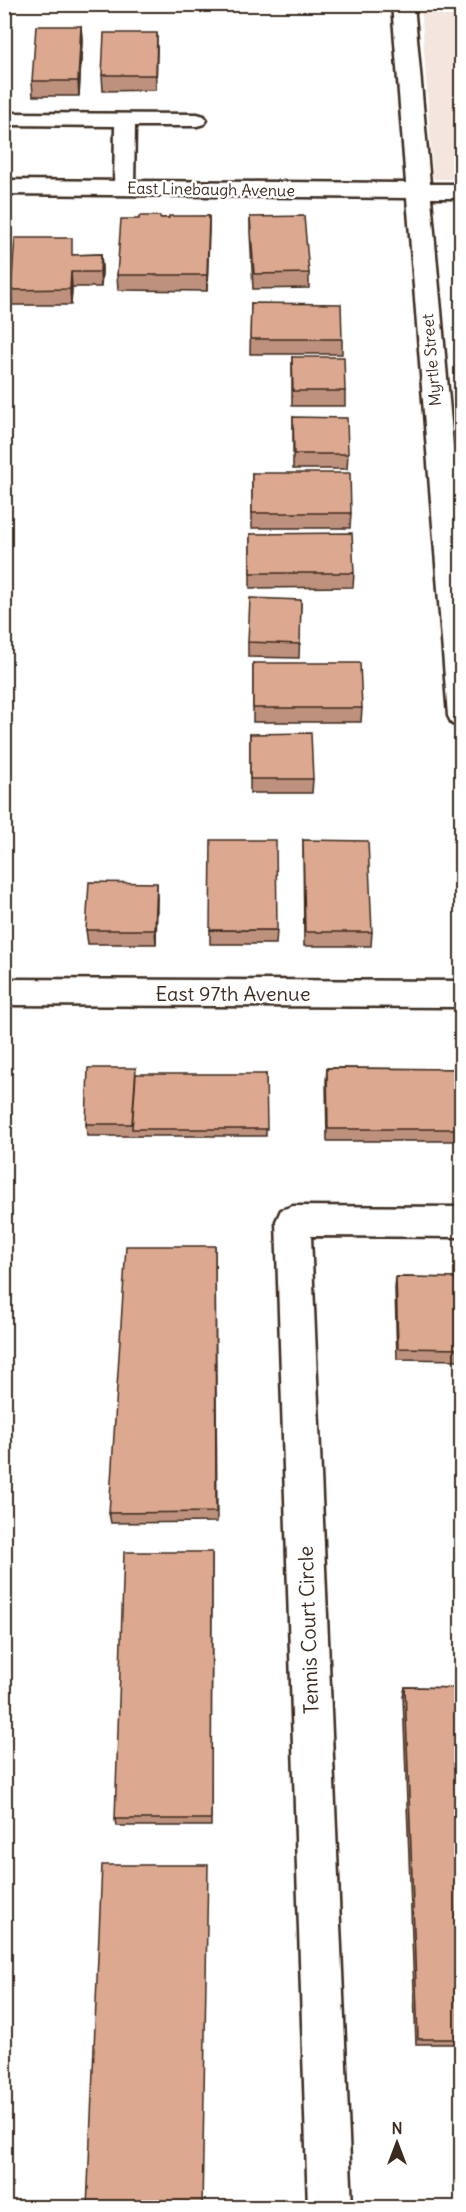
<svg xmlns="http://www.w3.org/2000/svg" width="466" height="2212" font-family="Delius,sans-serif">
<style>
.built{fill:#f4e5de}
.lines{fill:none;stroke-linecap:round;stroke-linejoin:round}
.lane-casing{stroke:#3b2a1e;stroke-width:5}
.street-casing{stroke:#3b2a1e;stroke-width:5}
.lane{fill:#fff;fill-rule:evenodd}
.street{fill:#fff;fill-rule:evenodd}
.wall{fill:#bd917c;stroke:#3b2a1e;stroke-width:1.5}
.shaded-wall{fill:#9a7665;stroke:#3b2a1e;stroke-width:1.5}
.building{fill:#dca990;stroke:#3b2a1e;stroke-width:1.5}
.labels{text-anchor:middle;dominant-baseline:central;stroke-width:5;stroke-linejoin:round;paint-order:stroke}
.far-street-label{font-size:16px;fill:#3b2a1e;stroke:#fff}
.street-label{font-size:20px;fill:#3b2a1e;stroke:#fff}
</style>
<rect width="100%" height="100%" fill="#fff"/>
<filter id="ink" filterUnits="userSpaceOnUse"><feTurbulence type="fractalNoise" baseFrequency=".0167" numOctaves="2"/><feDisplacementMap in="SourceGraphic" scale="12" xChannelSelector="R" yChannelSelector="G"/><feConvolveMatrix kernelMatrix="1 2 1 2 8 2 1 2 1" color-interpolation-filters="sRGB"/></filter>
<g filter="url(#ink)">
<!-- built -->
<path class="built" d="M421,5H461V179H433Z"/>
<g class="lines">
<defs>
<path id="lane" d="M4,113L197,114L204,116L207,120L204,124L197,126H135L134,188L131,192H117L114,188L115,126L5,125Z"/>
<path id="street" d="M392,4H414L430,184H462V198H431L462,546V726L452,724L448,716L407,198L4,194V180L406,183Z
M4,979L462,981V1007L4,1005Z
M293,1206L462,1207V1237L311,1236L352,2208H308L276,1221L281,1210Z"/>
</defs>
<!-- lane casing -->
<use href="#lane" class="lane-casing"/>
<!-- street casing -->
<use href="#street" class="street-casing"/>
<!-- lane -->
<use href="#lane" class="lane"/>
<!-- street -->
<use href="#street" class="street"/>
</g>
<!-- wall -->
<path class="wall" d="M81,26L82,41L79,96H33L32,81Z
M157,48L156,90L103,91L102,75Z
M209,216L207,291L118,290L117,275L160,218Z
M250,217L309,273V288L253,289L250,232Z
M101,254L102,270L101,287H72L71,305H12L11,290L73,255Z
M251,303L342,339V354H250Z
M292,357L345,391V406H292Z
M293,417L348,454L347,469H293Z
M252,473L351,513L350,528H252Z
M250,534L354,573L353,587L250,588Z
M301,600L299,658L248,657V642Z
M253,663L362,708L361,722H253Z
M250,734L313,779L312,793H250Z
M303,840L372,932L371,946H304Z
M157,897L156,944H88L86,930Z
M210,930H277L276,944H210Z
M327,1068L462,1069V1141H327L326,1081Z
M266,1074V1136H87L86,1124Z
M215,1246L217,1522L111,1523L109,1513Z
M396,1277L462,1278V1360L397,1359L395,1289Z
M212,1552L211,1826H116L115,1819Z
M405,1687L462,1688V2044H416L403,1696Z"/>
<!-- shaded-wall -->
<path class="shaded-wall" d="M81,26L82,41L79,96L78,81Z
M157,33V48L156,90V75Z
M209,216V232L207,291V275Z
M101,254L102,270L101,287L100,272Z
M71,272L72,287L71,305L70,289Z
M157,883V897L156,944L155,930Z"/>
<!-- building -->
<path class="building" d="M36,26H81L78,81H32Z
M104,33H157L156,75H102Z
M139,216H160V218H169V216H209L207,275H117L121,219H139Z
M304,216L309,273L254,274L250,217Z
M15,238H72V255L101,254L100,272H71L70,289L11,290Z
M251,303L341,304L342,339H250Z
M292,357H344L345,391H293Z
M293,417L347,418L348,454H294Z
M252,473H350L351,513H252Z
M352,533L354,573H250V534Z
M250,598L301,600L300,644L248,642Z
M253,663H360L362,708H253Z
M311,733L313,779H250V734Z
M211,840H276L277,930H210Z
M303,840L368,841L372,932H305Z
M89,882L157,883L155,930H86Z
M88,1068H136L132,1124H86Z
M327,1068L462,1069V1129H328Z
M136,1074H266L267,1129H132Z
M126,1246H215L216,1512L109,1513Z
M396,1277L462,1278V1349L398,1348Z
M124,1552H212L211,1819H115Z
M405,1687L462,1688V2039H418Z
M102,1865H208L202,2208H87Z"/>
</g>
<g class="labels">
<!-- far-street labels -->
<g class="far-street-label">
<text transform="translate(211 189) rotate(1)">East Linebaugh Avenue</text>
<text transform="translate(431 360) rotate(-95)">Myrtle Street</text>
</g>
<!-- street labels -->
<g class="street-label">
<text x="233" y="993">East 97th Avenue</text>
<text transform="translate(308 1630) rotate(-92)">Tennis Court Circle</text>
</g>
</g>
<!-- margin -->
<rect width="466" height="2212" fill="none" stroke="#fff" stroke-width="24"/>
<rect x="12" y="12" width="442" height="2188" fill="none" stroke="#3b2a1e" stroke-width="2" filter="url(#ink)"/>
<!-- north arrow -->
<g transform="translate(397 2143)" stroke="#ffffff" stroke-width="4.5" paint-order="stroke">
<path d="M0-4.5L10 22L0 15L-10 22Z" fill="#3b2a1e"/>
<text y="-9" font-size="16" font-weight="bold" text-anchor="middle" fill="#3b2a1e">N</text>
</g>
</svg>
